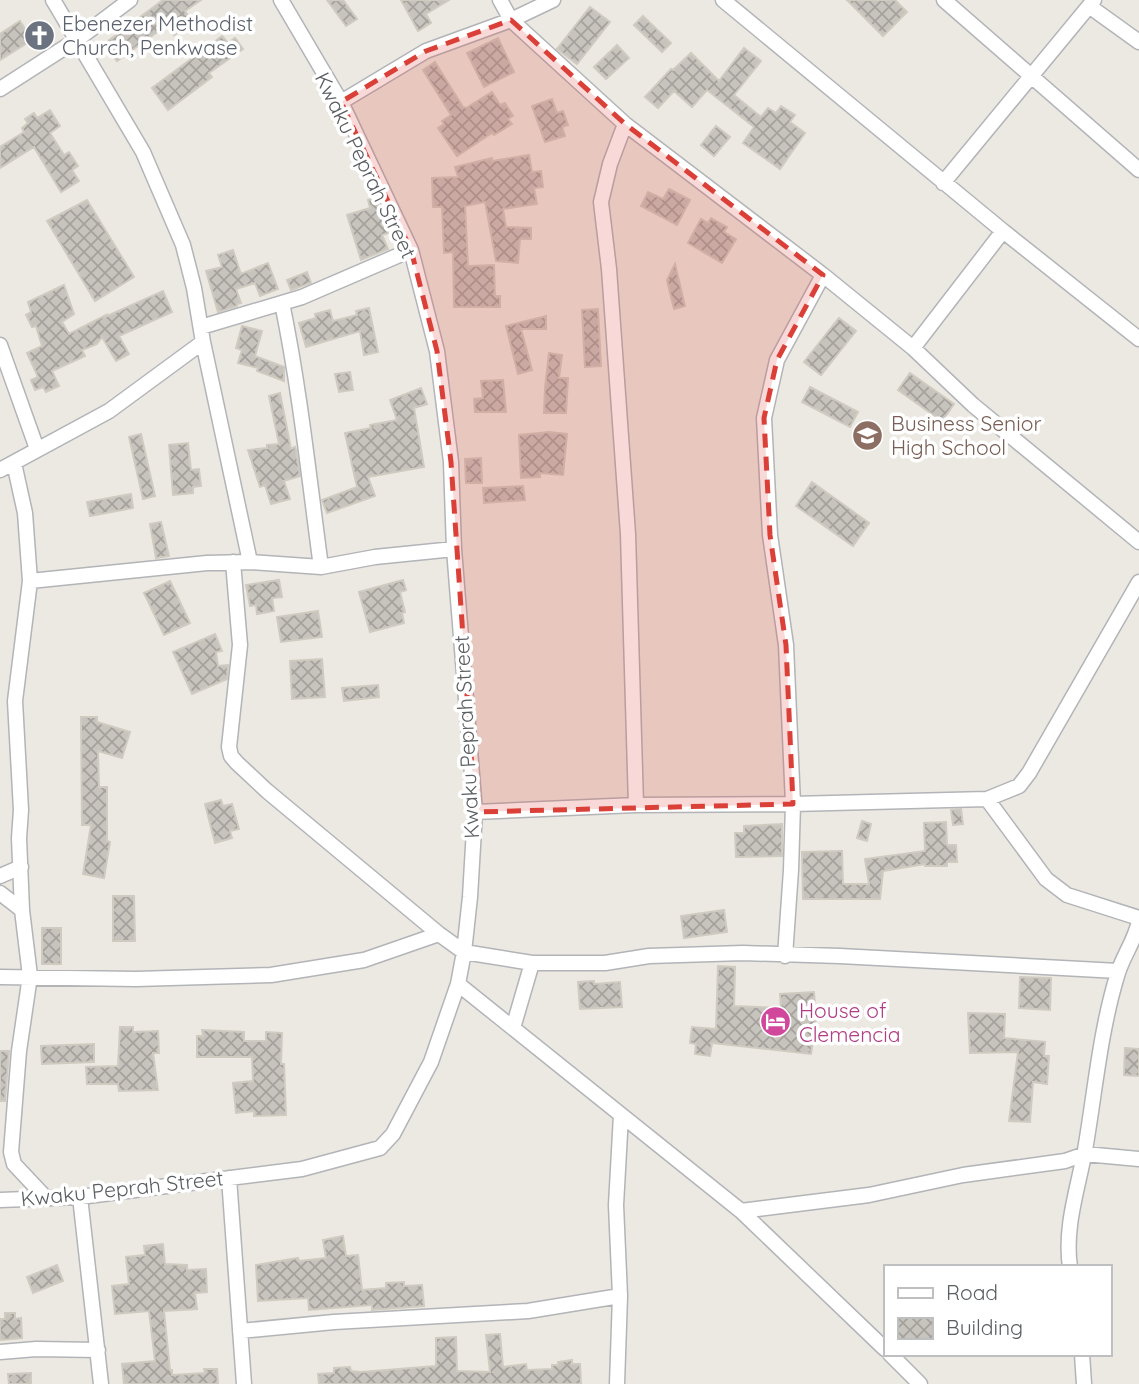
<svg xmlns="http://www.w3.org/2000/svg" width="1139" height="1384" font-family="Quicksand,sans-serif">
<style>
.building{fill:url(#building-cross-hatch);stroke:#d0cbc1;stroke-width:2}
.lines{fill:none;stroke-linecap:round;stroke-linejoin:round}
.street-casing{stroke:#b2b4b8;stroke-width:17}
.street{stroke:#fff;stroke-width:14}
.marked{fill:#db4038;fill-opacity:0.2;stroke:#db4038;stroke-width:5;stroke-dasharray:14 9;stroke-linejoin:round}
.labels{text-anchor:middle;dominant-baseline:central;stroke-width:7;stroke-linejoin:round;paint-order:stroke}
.worship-label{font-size:21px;fill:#5b616d;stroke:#fff;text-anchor:start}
.street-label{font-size:21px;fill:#5a5e61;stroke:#fff}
.education-label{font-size:21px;fill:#785e54;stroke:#fff;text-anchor:start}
.hotel-label{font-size:21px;fill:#b23c85;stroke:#fff;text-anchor:start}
</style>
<defs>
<pattern id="building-cross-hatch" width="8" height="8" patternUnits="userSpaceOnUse" patternTransform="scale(1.75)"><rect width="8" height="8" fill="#c7c4be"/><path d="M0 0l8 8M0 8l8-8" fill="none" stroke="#a5a29e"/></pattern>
</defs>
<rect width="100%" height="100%" fill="#ece9e2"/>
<!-- building -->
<path class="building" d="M163,0H201L185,11L193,22L174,35L167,25L117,61L104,44Z
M327,0H343L357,19L346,26Z
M401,0H449L426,14L431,23L418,31Z
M847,0H895L907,12L883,36Z
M590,7L610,22L577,64L557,49Z
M643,16L671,43L662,52L634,25Z
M20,21L32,40L0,60V34Z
M222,36L228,43L235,38L243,49L209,73L212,77L168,110L152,88Z
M498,38L514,72L484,87L467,53Z
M617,45L629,58L606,79L594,67Z
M744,48L761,61L734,95L761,117L768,108L776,113L781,106L795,115L790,122L805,133L780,169L743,143L754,127L707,90L692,107L674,91L658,108L645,97L671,69L673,70L691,53L719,81Z
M435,62L463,107L466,108L492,92L500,105L505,103L513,116L508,119L512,124L494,135L492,133L457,156L438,128L444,124L442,121L451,115L423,70Z
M552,99L557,113L563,111L568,125L562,127L565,136L545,142L532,106Z
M50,110L60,126L50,133L64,155L69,152L78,166L72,170L79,181L61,192L34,147L0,168V147L24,132L22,128L28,123L25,119L34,113L37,118Z
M716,126L730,137L714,156L701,145Z
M529,155L532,172L541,171L543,187L534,188L537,204L503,209L506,227L531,228V239H520L518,263L496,261L485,202L465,206L468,266L494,265L495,296H500V307H454L453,252L444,253L442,207H433L432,178L458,177L455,167L463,165L492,158V161Z
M669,189L690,200L677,225L641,206L648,192L663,199Z
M376,198L388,233L382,235L388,249L361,260L347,215L370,208L368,200Z
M87,200L134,277L95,301L47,221Z
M711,218L727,227L724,232L736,239L722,263L688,243L701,219L708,223Z
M233,250L241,274L268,263L278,289L260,296L255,283L236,289L241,303L237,304V306L218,312L206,271L222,267L218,255Z
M675,264L685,306L674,309L667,280Z
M307,272L311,283L291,290L287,280Z
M64,285L74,314L62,322L69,334L106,315L105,317L163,291L172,312L119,336L129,354L116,361L102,337L97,344L82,350L85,356L52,371L59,386L46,392L43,387L35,390L31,380L38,377L27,353L42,346L36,326L32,327L26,315L31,312L28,302Z
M369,308L378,352L364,355L360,331L306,347L299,323L316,318L315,314L330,310L333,321L357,315L356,311Z
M598,309L601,366L585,367L582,310Z
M546,316V329H521L532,370L518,374L506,326Z
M839,318L856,331L821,375L804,362Z
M242,326L262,331L255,356L284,367V381L257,371L258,368L238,363L242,350L236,348Z
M549,353L562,355L559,378H568L566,413H544L545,388Z
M350,372L353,390L339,392L335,374Z
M910,373L954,404L942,421L898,390Z
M503,380L506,412H475L474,399L483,398L481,381Z
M810,387L858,412L850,427L802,402Z
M421,388L427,404L414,408L424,467L368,477L375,496L327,513L322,500L357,487L345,433L371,428L370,425L397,420L390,400Z
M280,393L291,449L295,447L296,450L300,476L284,481L290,499L271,504L265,485L260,487L248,450L267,448V445L279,444L269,396Z
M549,432L567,434L563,475L540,473V477L521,478L519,435Z
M141,434L155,496L143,499L129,437Z
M188,443L191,470L199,469L201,486L193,487V493L173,495L169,445Z
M481,458L482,483H466L465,459Z
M812,482L869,523L853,546L796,506Z
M523,486L525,500L484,503L483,488Z
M131,494L133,508L90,516L87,502Z
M161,522L169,556L156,558L150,524Z
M279,580L282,597L272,598L274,611L257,614L256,605L250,606L246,585Z
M403,580L406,590L400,592L405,612L402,613L404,623L370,632L359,592Z
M170,581L190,623L164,635L144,593Z
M318,611L322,637L281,642L277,617Z
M215,634L222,651L216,652L218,666L228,665L227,679L192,694L173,652Z
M322,659L325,697L292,699L290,661Z
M378,685L379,697L344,701L342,688Z
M81,717H97V722L130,732L122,758L98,751L99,787H107V841L110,842L104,878L83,874L91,825H82Z
M221,800L223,806L232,804L239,829L230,831L232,838L215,843L205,804Z
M961,809L963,824L953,825L951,810Z
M862,821L871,824L867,841L857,838Z
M946,822L947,845H956L957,862H947V866H925V864L883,871L880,899H803L802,852L842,851L843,884H869L865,859L925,851L924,823Z
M782,824V856L736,857L735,833H744V826Z
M113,896H134L135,941H113Z
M724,910L727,932L684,938L681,916Z
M42,928H61V964H42Z
M718,966L735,967L734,1006L781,1008L780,994L814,992L816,1018L811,1054L712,1043L710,1056L695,1054L696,1044L690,1043L692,1027L716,1029Z
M1020,977L1051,978L1050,1010L1019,1008Z
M594,981V984L620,982L622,1007L580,1009L578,982Z
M968,1013L1005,1014L1004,1038L1045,1042L1044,1056H1049L1047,1084L1033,1082L1030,1122L1009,1121L1018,1052L970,1053Z
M120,1027H133V1032L158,1031L159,1053H153L158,1090L119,1091L118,1084H87L86,1067L118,1066Z
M202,1030L244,1032V1041H266V1032L282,1033L281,1064H284L286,1115L254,1116V1111L236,1113L233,1083L253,1081L252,1057H197V1036H203Z
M94,1044V1062L42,1064L41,1046Z
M1125,1048L1139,1049V1076L1124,1075Z
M0,1051H9L5,1101H0Z
M343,1236L346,1256L358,1255L362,1290L386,1288V1283L404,1282V1286L422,1285L424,1306L372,1310V1305L309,1310L308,1298L258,1301L256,1265L298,1258L299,1261L326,1258L323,1240Z
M163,1244L165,1264L187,1265V1270L206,1269L207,1292L195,1293L197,1309L164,1311L170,1370H172V1375L205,1373L204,1369H217L218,1384H124L122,1364L155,1361L149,1311L115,1314L112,1286L129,1284L126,1257L145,1255L144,1246Z
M57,1265L63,1281L33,1293L27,1277Z
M5,1313H15V1319L21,1318L22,1338L0,1340V1319H5Z
M500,1334L503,1367L526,1364L527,1370L552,1369V1365H558V1362L572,1360V1364H580L581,1384H319L318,1374L334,1373V1368L350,1367L351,1371L361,1372L436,1366V1338L456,1337L457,1371L490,1372L486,1335Z
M31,1373V1384H9L8,1374Z"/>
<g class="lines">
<defs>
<path id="street" d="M53,0L143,152L183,245L194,288L203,342L250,562
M500,0L511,20L625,124L823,275L913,348L1003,231L723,0
M944,0L1139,170
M1089,6L1139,42
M0,89L78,39L130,0
M341,102L426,51L511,20L553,0
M625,124L610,164L601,202L609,269L628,534L636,805
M943,183L1094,0
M1003,231L1139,339
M282,303C300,390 309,478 321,567L375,557L454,549
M201,327L302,297L411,250
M0,345L37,449
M913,348L973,405L1139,542
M14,463L25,513L30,581L15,701L21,810L19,838L22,910L30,976L19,1051L11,1152L14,1164L46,1198
M0,470L109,411L203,342
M233,562L240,645L229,747L231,756L237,763L267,791L439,934L464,952L532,963H605L649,956L743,953L840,956L1118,971
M30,581L207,563L250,562L321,567
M987,799L1046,879L1067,895L1139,918
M475,812L636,805L793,804L987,799L1019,786L1029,773L1139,582
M0,876L21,867
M0,893L22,910
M785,956L791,870L793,804L786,645L770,535L764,418L777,360L823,275
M0,977L136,979L271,975L364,960L439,934
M458,984L741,1211L885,1349
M513,1028L532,963
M229,1178L244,1384
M80,1197L101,1384
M0,1200L80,1197L302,1169L380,1148L393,1134L431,1062L458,984L464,952L470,897L475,812L454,549L451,462L437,351L411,250L341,102L281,0
M741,1211L869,1195L963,1175L1065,1161L1085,1154L1139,1159
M1070,1267C1064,1228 1078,1188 1085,1150C1095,1092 1100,1032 1117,976C1122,957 1135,941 1139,921
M240,1331L334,1322L528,1311L620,1296
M0,1352L36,1349L98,1350
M890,1354L920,1384
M1082,1354L1084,1384
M617,1384L620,1296L616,1205L621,1115"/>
</defs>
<!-- street casing -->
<use href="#street" class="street-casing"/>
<!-- street -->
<use href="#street" class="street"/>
</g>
<!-- marked area -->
<path class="marked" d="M511,20L625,124L823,275L777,360L764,418L770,535L786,645L793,804L475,812L451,462L437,351L411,250L341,102L426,51Z"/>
<!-- icons -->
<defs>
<symbol id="church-disc" viewBox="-11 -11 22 22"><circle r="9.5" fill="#6b7280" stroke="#fff"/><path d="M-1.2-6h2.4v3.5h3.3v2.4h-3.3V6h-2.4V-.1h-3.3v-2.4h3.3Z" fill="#fff"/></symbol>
<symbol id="school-disc" viewBox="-11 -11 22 22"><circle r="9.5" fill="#8d6e63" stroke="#fff"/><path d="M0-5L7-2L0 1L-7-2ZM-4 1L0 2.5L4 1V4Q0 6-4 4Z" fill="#fff"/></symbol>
<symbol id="hotel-disc" viewBox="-11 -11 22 22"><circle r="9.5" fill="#d1479c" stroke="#fff"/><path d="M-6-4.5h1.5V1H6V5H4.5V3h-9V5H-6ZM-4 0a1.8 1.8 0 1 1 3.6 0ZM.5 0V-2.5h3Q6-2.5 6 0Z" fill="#fff"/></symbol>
</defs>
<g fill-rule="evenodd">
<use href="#church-disc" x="22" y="18" width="35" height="35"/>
<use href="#school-disc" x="850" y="418" width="35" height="35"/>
<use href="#hotel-disc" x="758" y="1004" width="35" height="35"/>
</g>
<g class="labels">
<!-- worship labels -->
<g class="worship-label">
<text x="62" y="23">Ebenezer Methodist<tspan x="62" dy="24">Church, Penkwase</tspan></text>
</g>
<!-- street labels -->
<g class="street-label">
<text transform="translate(366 165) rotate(64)">Kwaku Peprah Street</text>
<text transform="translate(466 737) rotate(-93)">Kwaku Peprah Street</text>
<text transform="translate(122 1188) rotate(-6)">Kwaku Peprah Street</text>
</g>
<!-- education labels -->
<g class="education-label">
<text x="891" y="423">Business Senior<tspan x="891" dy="24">High School</tspan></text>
</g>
<!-- hotel labels -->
<g class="hotel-label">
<text x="799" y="1010">House of<tspan x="799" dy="24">Clemencia</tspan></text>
</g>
</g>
<!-- legend -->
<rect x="884" y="1265" width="228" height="91" fill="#ffffff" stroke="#bdbfc0" stroke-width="2"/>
<rect x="898" y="1288" width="35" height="10" fill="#ffffff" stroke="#bdbfc0" stroke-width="2"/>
<text x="946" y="1300" font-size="21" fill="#5a5e61">Road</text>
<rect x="898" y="1318" width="35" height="21" fill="url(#building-cross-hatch)" stroke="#bdbfc0" stroke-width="2"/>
<text x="946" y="1335" font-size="21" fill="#5a5e61">Building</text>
</svg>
